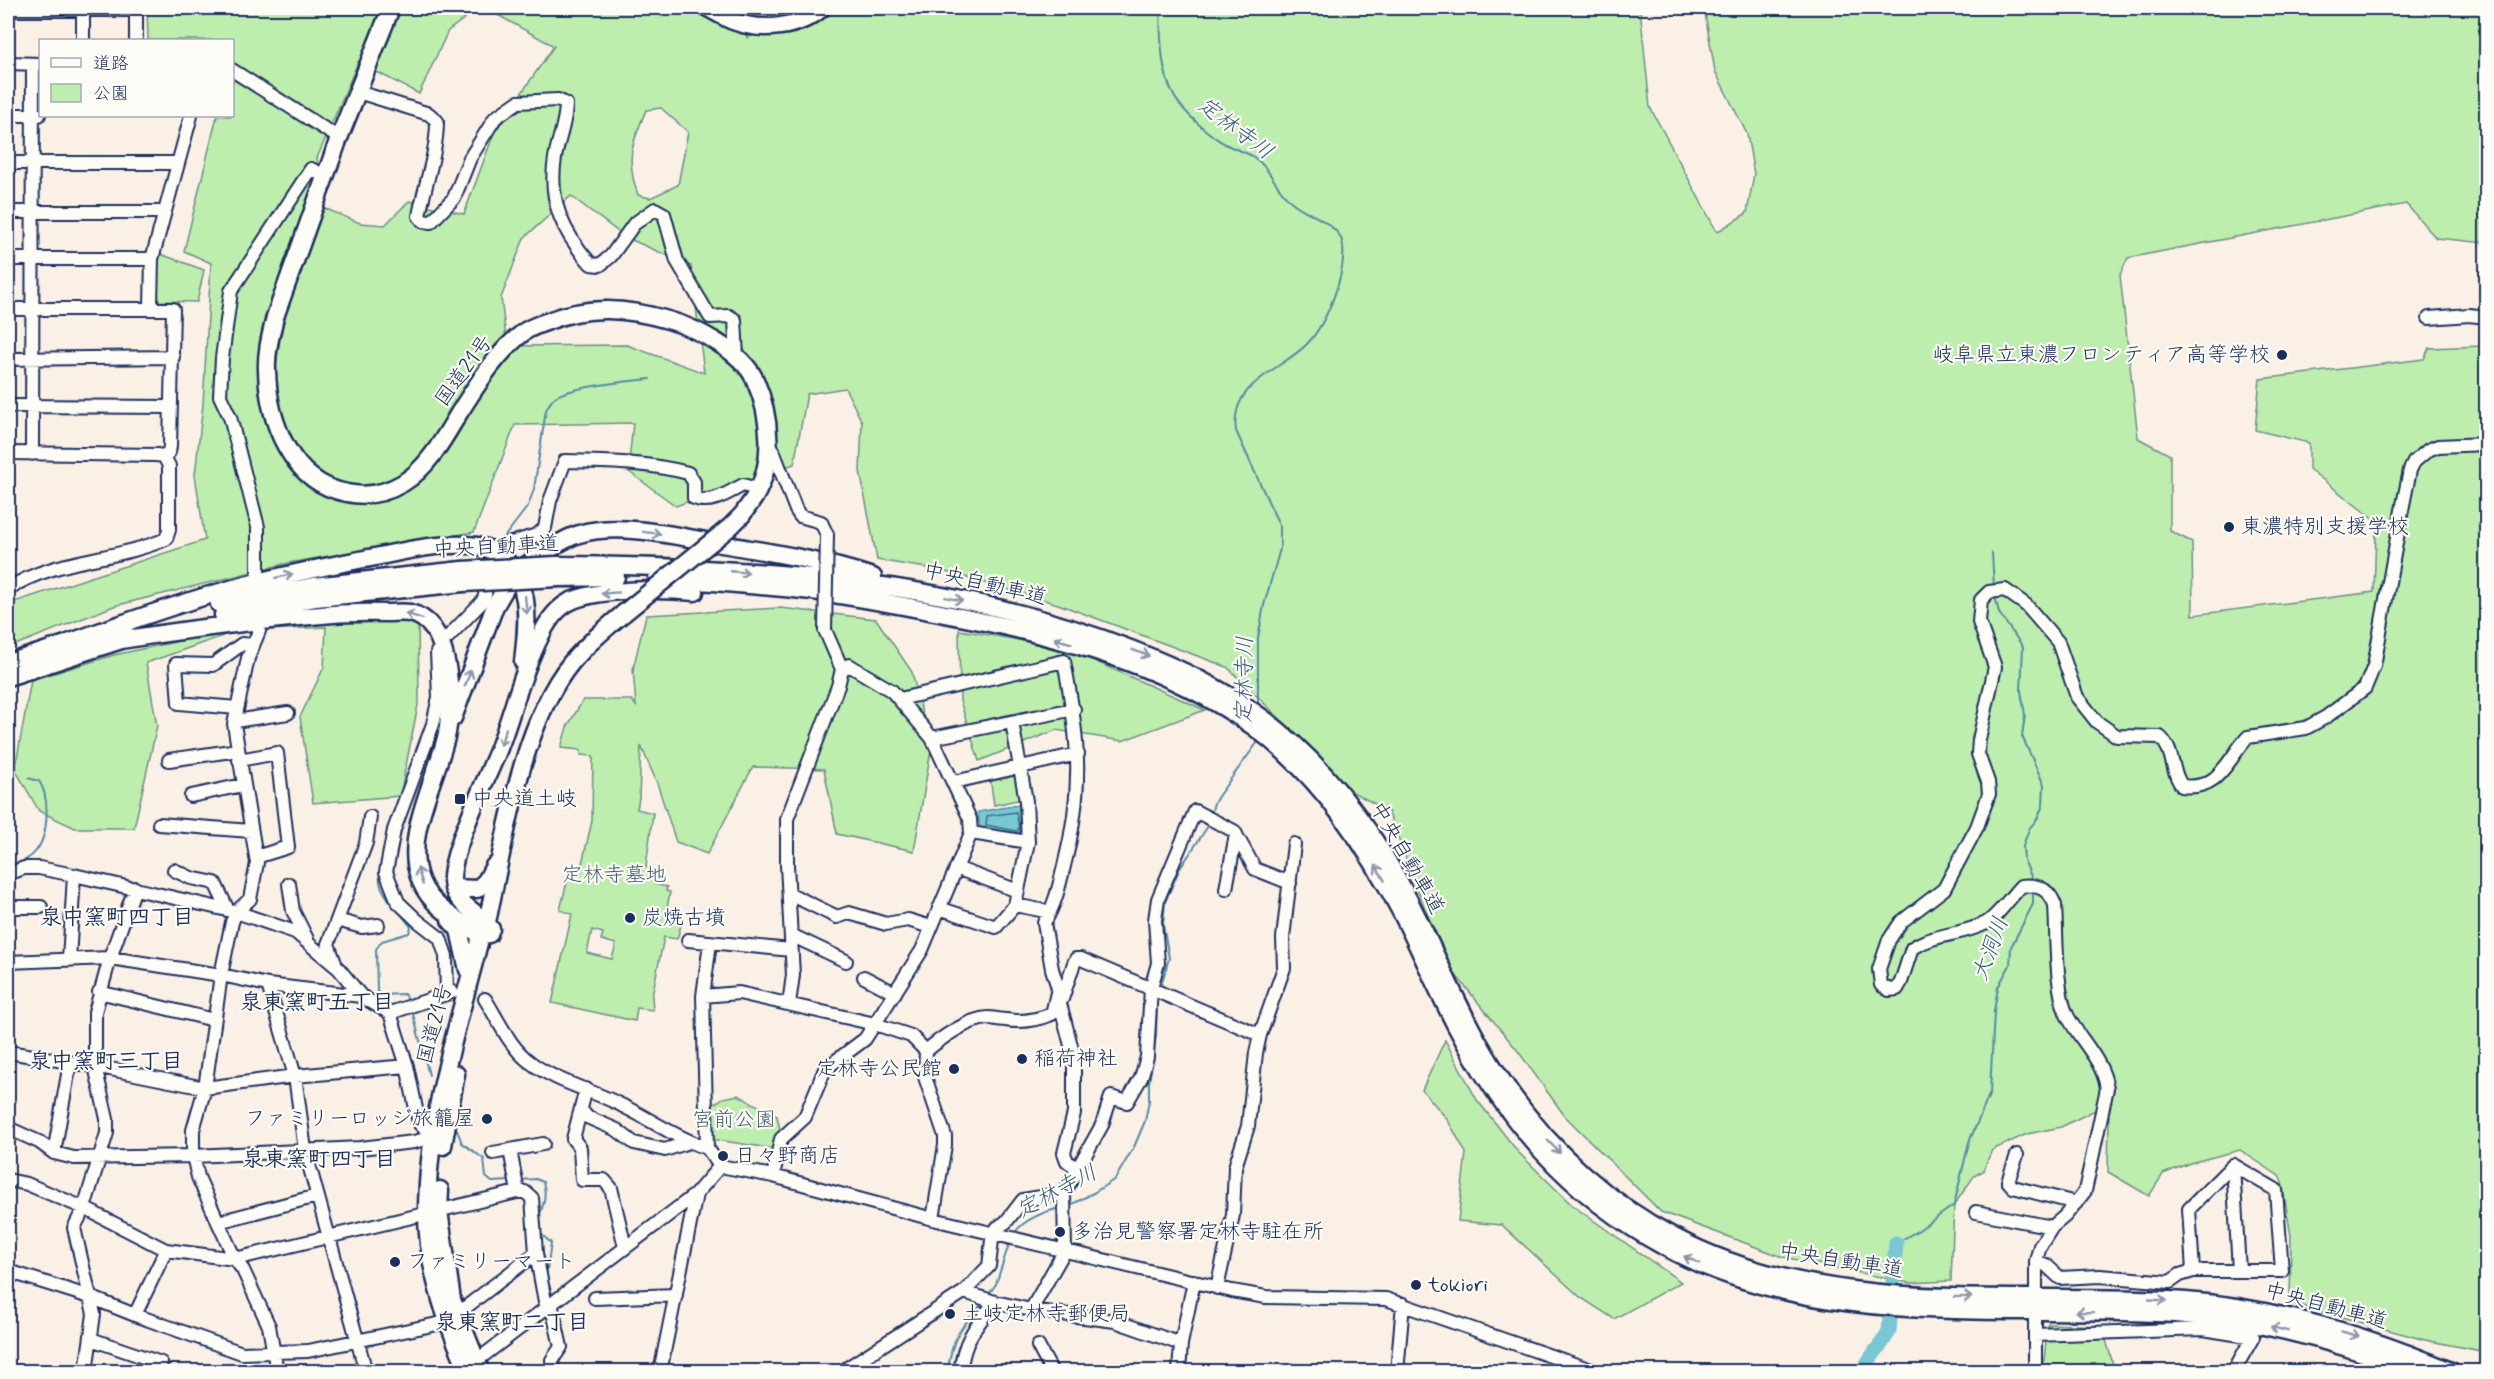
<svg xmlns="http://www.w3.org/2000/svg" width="2494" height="1379" font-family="Mynerve,'Klee One',sans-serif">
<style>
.green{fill:#bdeead;stroke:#6c8e86;stroke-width:1.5;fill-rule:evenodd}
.water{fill:#78c8d4;stroke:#538ba5;stroke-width:1.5}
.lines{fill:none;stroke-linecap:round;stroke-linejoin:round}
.shore{stroke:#406c8d;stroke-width:1.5}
.stream{stroke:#538ba5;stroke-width:2}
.river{stroke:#78c8d4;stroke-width:15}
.minor-casing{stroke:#1b2f5e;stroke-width:16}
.highway-casing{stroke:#1b2f5e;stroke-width:21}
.minor{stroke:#fdfcf7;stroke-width:12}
.highway{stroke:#fdfcf7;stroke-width:16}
.minor-bridge-casing{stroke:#1b2f5e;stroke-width:16;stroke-linecap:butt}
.highway-bridge-casing{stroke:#1b2f5e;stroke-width:21;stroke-linecap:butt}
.minor-bridge{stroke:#fdfcf7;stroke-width:12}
.highway-bridge{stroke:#fdfcf7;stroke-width:16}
.oneway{stroke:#8c96aa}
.poi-dot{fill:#1b2f5e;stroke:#fdfcf7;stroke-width:2}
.labels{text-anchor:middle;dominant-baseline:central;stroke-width:4.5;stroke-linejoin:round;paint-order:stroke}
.poi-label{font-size:21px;fill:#1b2f5e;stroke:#fdfcf7;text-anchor:start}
.street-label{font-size:21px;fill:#1b2f5e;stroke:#fdfcf7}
.park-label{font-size:21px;fill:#445f72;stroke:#fdfcf7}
.water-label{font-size:22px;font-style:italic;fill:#375d81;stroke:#fdfcf7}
.neighbourhood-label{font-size:22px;font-weight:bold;fill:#1b2f5e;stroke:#fdfcf7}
</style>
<rect width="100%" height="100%" fill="#fbf0e6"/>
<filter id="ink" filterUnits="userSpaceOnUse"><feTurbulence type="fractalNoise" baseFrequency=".0167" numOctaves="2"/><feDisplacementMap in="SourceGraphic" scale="12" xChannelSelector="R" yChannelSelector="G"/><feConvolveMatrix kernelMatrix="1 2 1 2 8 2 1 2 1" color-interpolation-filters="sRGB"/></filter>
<g filter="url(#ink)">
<!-- green -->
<path class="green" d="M147,8H478L448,31L419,94L358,62L317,158L324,208L360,223L385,225L409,201L464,214L494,133L554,46L485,8H741L747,38L821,8H1640L1650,107L1717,232L1747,213L1754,174L1747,134L1715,71L1704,8H2486V243L2436,238L2406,204L2128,258L2120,275L2138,438L2170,455V531L2192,542L2193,615L2374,592L2376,531L2372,518L2309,469V443L2255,430L2260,379L2424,359L2429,348L2483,346L2486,349V1352L2425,1340L2290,1303L2291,1236L2282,1182L2279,1176L2240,1150L2190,1163L2163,1174L2149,1196L2108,1172L2109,1116L2093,1111L2061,1127L2027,1134L1992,1150L1983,1171L1974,1176L1954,1205L1951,1281L1909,1283L1783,1257L1661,1212L1564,1115L1518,1051L1445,962L1388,811L1336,783L1311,749L1227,667L1058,604L939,570L877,560L860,471L862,422L845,388L807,394L794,464L676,506L628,471L633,423L515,425L474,532L288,563L114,606L8,648V604L205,540L195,475L203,404L211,263L184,251L217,116H232V40H148ZM661,108L688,132L678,185L650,198L638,195C625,158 632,144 646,110ZM571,196L625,237L691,266L704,373L627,345L507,346L501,298L524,238Z
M155,252L204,270L197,302L155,301Z
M780,608L876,619L912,672L931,750L914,851L837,834L824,769L753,767L707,854L676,842L657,783L641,746L639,798L637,809L653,813L646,867L651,868L650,873L655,874L654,884L667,887L666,891L670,892L667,908L679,910L677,917L683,919L677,939L664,937L652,996L653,1010L637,1008L635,1021L552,1003L572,914L560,910L571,866L581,868L592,821L593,756L581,755V750L561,748L567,727L583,700H632L636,706L633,669L646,615ZM592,930L603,933L601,940L616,944L612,959L587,953Z
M326,620L418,622L419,700L400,796L313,803L300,717L324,667L326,627L234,632L146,663L157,726L134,828H75L39,811L15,769L31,680L114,655L231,630Z
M959,630L1063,647L1205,710L1122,741L1056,730L979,761L960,701Z
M1019,771L1022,799L994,805L990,777Z
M1445,1040L1477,1100L1519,1153L1573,1206L1681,1282L1614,1319L1580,1297L1502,1225L1458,1221L1466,1153L1447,1119L1422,1090Z
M738,1095L777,1116L781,1134L776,1149L711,1139L710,1107L723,1098Z
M2048,1324L2102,1326L2115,1371L2038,1372L2044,1360Z"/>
<!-- water -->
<path class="water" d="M1023,804L1025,839L980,832L978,812Z"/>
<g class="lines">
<!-- shore -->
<path class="shore" d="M1016,812L1019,828L1017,831L986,825L987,816Z"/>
<!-- stream -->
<path class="stream" d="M1160,8C1161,37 1160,70 1174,96C1183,112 1211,137 1227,145C1235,149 1245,152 1252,156C1271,167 1276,191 1293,203C1308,215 1341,224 1343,246C1346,275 1326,325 1306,345C1278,372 1230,383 1236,431L1280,527V549L1264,605L1258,638V707
M502,540L528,506L534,489L546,410C549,405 551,399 557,396C573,386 630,381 650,379
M1992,553L1994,587
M1995,596L1999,613L2023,647L2021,691L2025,715L2022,736L2044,785L2043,805L2037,819L2029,829L2023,846L2024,860L2033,881
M1211,814L1214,803L1219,795L1260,739
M382,862C376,881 381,890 393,905
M12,866C21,862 30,859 36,851C49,835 50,797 39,781L28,778
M397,909L411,927L409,933L382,941L376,949L377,991L381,995L404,994L410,1002
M1160,989L1169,958L1163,925L1165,902L1179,870L1210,823
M412,1010L429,1075
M455,1125L462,1143L484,1159L486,1177L492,1182L510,1181
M519,1180L536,1179L543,1182C547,1194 544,1205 539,1216
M1069,1206L1095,1192L1115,1179L1134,1147L1145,1121L1149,1101V1083L1156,1036L1157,998
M540,1233L551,1243L546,1277L554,1298
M1014,1234C1022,1220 1046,1211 1060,1208
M1896,1243L1919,1230L1954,1205L1969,1142L1990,1093L1994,1011L1998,987L2010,965L2011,947L2033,904V889
M989,1294L996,1284L1010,1241
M560,1372V1358
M948,1372C951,1338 960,1328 982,1304"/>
<!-- river -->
<path class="river" d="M1863,1372C1869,1356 1882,1346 1889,1331L1896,1243"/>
<defs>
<path id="minor" d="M83,8V40
M8,10H133L136,13V40
M8,63L39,64
M232,70L339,138
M358,92L429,114L437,121C437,153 425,184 419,216L423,221L431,222L454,198L470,158L495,118L518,102L558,100L566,104C566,123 558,139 555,158C548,201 563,233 591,264L600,265L611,256L634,224L655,209L664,214L677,261L710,317L729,316L735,320L737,357
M8,115H39
M8,163H178
M8,212H164
M8,259H152
M151,307L152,259L191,116
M8,309H173L170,446L169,452L164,456
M2429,318L2469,315L2486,317
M8,359L173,357
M8,406L171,407
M770,443L796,510L800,516L821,522L827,535
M8,453L156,455L164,456L169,466V530L166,539C115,561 55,558 8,589
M32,454L33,64
M505,545L537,535L545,528L550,501L565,461C606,462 648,462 688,473L694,482V498C711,505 728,493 743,485L759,490
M258,573V527L230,417L220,396L222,358L231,291L311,169L326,176
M259,631L248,658L234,724L257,863L250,899L236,912L232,922L221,975L205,1088L193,1130V1156L198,1177L218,1222L235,1259L243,1270L269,1326L277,1372
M447,638L482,602L485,596L486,576
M437,652L439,697L433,724L394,830L386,872L398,902L418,921L440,938L446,956L447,994
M842,669L849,665L892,691L932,738
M900,699L1064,661C1079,738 1084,789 1064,866C1059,887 1055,905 1044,923L1052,969L1058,988L1052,1014C1037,1020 1023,1023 1006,1020C1000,1020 994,1018 988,1018C968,1019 941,1038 926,1051L925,1077L945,1136V1145L933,1219
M237,708L179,703L176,664L213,665L242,644L253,645
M235,721L288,713
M169,760L238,750
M239,760L277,753L288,847L256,857
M954,782L1078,754
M191,796L243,785
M159,824L251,831
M971,833L1028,842
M956,868L1018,891
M174,870L191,878L215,883L228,910
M8,874L24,868H39L74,875L236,912L295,932L339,969L361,996
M289,884L293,911L307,939
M1226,889L1236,834
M790,894L837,917L849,913L886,924L908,920L931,927
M1015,905L1050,912
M8,907H41
M939,908L996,927L1015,905L1028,842L1026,801L1012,722
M337,920L362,927L378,925
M791,935L846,961
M688,940L791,950
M710,943L703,996L707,1148L720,1166L773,1176L933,1219L1232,1291L1266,1297L1386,1299L1597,1372
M69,960L74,875
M8,962L110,958L221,975L268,985L361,996L390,1013L407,1066L419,1123L433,1137L414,1142L360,1148L193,1156L74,1158L54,1153L39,1142L8,1128
M335,963L328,944L366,843L370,817
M864,977L895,993
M268,985L295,1076L305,1150L366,1372
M99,992L214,1020
M703,996L739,993L875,1024L911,1036L926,1051
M485,999C498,1019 510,1048 530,1062C556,1082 592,1090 621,1105C650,1119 676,1138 707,1148
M1062,999L1074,963L1076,959H1081L1260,1035
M1057,1001L1061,1007L1074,1057V1113L1064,1153L1067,1161L1078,1169
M789,1004L793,975L787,865V819L838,686L842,669L825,630
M390,1013L452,992
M8,1052L95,1066L205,1088L295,1076L407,1066
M586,1089L573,1139L580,1148L582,1180H604L611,1188L625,1247
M582,1111L587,1117L617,1130L634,1143L665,1150L689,1142
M510,1150L518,1192
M54,1153L70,1063
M493,1153L543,1144
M2017,1155L2008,1181L2013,1187L2076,1203
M2233,1165L2239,1271
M773,1176L781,1139L805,1117L825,1069L865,1039L922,950L971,833L970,819L932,738L1074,709
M8,1180L27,1184L84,1208L166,1250L235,1259L517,1192H525L532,1198L536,1253L546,1307
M1976,1212L2052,1227
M218,1222L317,1196
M2036,1261L2046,1265L2060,1278L2100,1276L2170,1282L2180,1275L2193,1271L2189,1209L2233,1165L2276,1190L2282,1271H2193
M8,1271L90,1297L135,1315L242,1353L308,1351L447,1322
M1217,1288L1233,1215L1235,1167L1248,1126L1256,1053L1260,1035L1284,968L1283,938L1294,844
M2036,1289V1261L2040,1246L2052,1227L2065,1216L2085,1191L2107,1088C2102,1058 2080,1041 2067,1015C2055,989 2057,935 2055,905C2049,889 2038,884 2021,886C2011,896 1996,919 1984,924C1961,935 1934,934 1912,948L1901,982L1897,989L1889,990L1881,985L1879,969L1889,940L1901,922L1944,889L1977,827L1989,794L1988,782L1978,754L1979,740L1995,667L1979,622L1981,600L1989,592L2005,590L2026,605L2058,642L2077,697L2097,722L2117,736L2160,737C2175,751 2170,771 2182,786C2220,791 2227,759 2248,737L2306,728L2326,717L2365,688L2374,666L2402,510L2410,470L2414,462L2428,450L2438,446L2486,444
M964,1292L995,1302L1031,1310L1115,1321L1181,1344
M595,1298L676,1295
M551,1303L561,1347L552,1360L553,1372
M1031,1310L1065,1250L1064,1193L1102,1125L1111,1097L1127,1102L1141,1078L1147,1057L1151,988L1158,963L1155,920L1158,899L1195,811L1234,831L1255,869L1290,883
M457,1314L536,1253
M135,1315L166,1250
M2035,1335L2203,1329L2253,1337L2233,1372
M91,1339L161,1363
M1038,1346L1052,1372
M471,1365L696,1194L720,1166
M86,1372L94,1314L74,1228L84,1208L107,1133V1119L95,1066V1012L110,958L135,888
M660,1372L696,1194
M841,1372L964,1292L989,1266L992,1240L997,1228L1006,1222L1023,1200L1064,1193
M960,1372C964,1339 976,1326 995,1302
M1179,1372L1181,1344L1194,1281
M1397,1372L1403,1304
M2035,1372V1319"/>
<path id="highway" d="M391,8L339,138L275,317C271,334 266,352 267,370C268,421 291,483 347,493C366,497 386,493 403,483C428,468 444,438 459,413C477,385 497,352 524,332C530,327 541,324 548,321C589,305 626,308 668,320C696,328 743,352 755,380C771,416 775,463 754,498
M708,8C716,12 725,18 733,21C762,32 799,28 822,8
M556,565C750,566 951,579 1133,650C1178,668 1222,688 1261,717C1317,758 1363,816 1396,876C1427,931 1449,990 1480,1045C1526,1126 1591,1193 1674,1237C1831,1320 2016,1290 2186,1301C2278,1308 2368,1336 2453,1372
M520,570C538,557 558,541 579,534C619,522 676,536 716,543C769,552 821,560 873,577
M558,578L616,577
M657,578C709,582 761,585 812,591C867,598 921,609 975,620C1073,640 1172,669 1254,727C1318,774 1365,843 1401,912C1420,949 1436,987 1455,1024C1505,1120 1569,1195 1665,1247C1819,1331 2005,1304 2174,1314C2257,1319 2337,1341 2415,1372
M219,604L314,586L462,570
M223,615L316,598L463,583
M121,640C184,630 246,622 310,616C336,613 361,612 387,613C394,613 403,612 410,613C452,622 453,699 447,733C438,777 401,838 421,882C432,908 458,920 481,935L489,934
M68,643C120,624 173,605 227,590C272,577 318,568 364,559C397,553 434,543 467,545C477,545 490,548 498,554C534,580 527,624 523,662
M8,663L78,640
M8,677L131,637
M453,718L495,606L512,577
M453,888L477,889L486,881L494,866
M450,920L459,930L468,970
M491,929C480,912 452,904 452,880C451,850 487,779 499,748C513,711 522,672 540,637C546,624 556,609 569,602C597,588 663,589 695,592
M443,1146L456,1074
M440,1190L439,1211L452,1300L481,1372
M469,1372C446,1323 427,1267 427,1213C427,1117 458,1027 481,935L487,922C504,845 521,724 571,663C587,644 605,629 624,613"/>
</defs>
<!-- minor casing -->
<use href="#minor" class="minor-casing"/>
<!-- highway casing -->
<use href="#highway" class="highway-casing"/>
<!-- minor -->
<use href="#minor" class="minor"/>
<!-- highway -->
<use href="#highway" class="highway"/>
<defs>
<path id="minor-bridge" d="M825,630L827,535"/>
<path id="highway-bridge" d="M462,570L556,565
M463,583L558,578
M624,613L730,527L742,515L754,498"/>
</defs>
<!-- minor-bridge casing -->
<use href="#minor-bridge" class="minor-bridge-casing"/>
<!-- highway-bridge casing -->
<use href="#highway-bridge" class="highway-bridge-casing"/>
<!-- minor-bridge -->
<use href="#minor-bridge" class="minor-bridge"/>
<!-- highway-bridge -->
<use href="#highway-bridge" class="highway-bridge"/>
</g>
<!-- one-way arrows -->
<defs><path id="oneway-shaft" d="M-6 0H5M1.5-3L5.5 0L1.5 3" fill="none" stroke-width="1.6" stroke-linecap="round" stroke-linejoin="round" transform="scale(1.5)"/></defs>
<g class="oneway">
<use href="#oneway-shaft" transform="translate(652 533) rotate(7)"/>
<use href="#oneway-shaft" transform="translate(740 572) rotate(5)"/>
<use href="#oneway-shaft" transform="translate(284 576) rotate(-13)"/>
<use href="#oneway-shaft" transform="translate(610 593) rotate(176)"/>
<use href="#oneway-shaft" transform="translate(954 599) rotate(12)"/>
<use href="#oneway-shaft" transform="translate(526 605) rotate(84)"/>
<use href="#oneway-shaft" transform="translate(414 616) rotate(-161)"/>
<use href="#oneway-shaft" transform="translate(1063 641) rotate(-164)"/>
<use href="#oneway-shaft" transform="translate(1141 653) rotate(21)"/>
<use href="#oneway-shaft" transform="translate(468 678) rotate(-69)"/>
<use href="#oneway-shaft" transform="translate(503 737) rotate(109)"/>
<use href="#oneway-shaft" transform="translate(1380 873) rotate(-121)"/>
<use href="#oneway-shaft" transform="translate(420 876) rotate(-108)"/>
<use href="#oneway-shaft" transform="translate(1554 1147) rotate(46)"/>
<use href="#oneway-shaft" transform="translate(1692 1260) rotate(-156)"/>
<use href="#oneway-shaft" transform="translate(1963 1297) rotate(1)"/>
<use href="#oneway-shaft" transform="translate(2158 1300) rotate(3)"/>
<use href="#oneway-shaft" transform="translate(2085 1312) rotate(-179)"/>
<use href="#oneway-shaft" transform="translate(2279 1329) rotate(-166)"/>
<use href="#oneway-shaft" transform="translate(2350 1334) rotate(17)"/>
</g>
</g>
<!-- markers -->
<g class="poi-dot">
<circle cx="2282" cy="355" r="6"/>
<circle cx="2229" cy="527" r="6"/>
<rect x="454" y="793" width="12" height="12" rx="3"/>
<circle cx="630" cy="918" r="6"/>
<circle cx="1022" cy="1059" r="6"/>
<circle cx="954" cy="1069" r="6"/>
<circle cx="487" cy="1119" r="6"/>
<circle cx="723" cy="1156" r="6"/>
<circle cx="1060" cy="1232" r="6"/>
<circle cx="395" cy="1262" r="6"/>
<circle cx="1416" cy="1285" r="6"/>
<circle cx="950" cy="1314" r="6"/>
</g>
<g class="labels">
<!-- poi labels -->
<g class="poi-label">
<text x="2270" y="355" text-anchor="end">岐阜県立東濃フロンティア高等学校</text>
<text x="2241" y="527">東濃特別支援学校</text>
<text x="472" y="799">中央道土岐</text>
<text x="642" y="918">炭焼古墳</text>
<text x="1034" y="1059">稲荷神社</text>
<text x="942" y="1069" text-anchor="end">定林寺公民館</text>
<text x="475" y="1119" text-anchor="end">ファミリーロッジ旅籠屋</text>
<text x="735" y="1156">日々野商店</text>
<text x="1072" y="1232">多治見警察署定林寺駐在所</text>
<text x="407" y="1262">ファミリーマート</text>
<text x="1428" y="1285">tokiori</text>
<text x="962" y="1314">土岐定林寺郵便局</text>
</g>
<!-- street labels -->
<g class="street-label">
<text transform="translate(464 371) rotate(-54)">国道21号</text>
<text transform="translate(496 547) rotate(-3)">中央自動車道</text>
<text transform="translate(985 584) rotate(13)">中央自動車道</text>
<text transform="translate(1407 858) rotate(60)">中央自動車道</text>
<text transform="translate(435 1024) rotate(-75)">国道21号</text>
<text transform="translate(1841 1261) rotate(9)">中央自動車道</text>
<text transform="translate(2326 1306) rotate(15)">中央自動車道</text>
</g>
<!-- park labels -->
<g class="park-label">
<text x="614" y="875">定林寺墓地</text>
<text x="734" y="1120">宮前公園</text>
</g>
<!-- water labels -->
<g class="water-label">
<text transform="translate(1235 129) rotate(37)">定林寺川</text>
<text transform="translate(1245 680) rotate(-89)">定林寺川</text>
<text transform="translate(1991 949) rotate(-70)">大洞川</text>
<text transform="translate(1057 1192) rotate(-28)">定林寺川</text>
</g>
<!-- neighbourhood labels -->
<g class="neighbourhood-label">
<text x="117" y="918">泉中窯町四丁目</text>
<text x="317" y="1003">泉東窯町五丁目</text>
<text x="106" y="1062">泉中窯町三丁目</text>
<text x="319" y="1160">泉東窯町四丁目</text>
<text x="512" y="1323">泉東窯町二丁目</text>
</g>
</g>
<!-- margin -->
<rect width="2494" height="1379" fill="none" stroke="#fdfcf7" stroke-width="30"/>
<rect x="15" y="15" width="2464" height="1349" fill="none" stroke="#1b2f5e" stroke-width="2" filter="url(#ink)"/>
<!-- legend -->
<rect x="39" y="39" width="195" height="78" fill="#fdfcf7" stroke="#a3aaba" stroke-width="1.5"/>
<rect x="51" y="58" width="30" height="9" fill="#fdfcf7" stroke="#a3aaba" stroke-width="1.5"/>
<text x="93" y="69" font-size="18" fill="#1b2f5e">道路</text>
<rect x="51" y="84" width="30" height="18" fill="#bdeead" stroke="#a3aaba" stroke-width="1.5"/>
<text x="93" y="99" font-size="18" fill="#1b2f5e">公園</text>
</svg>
